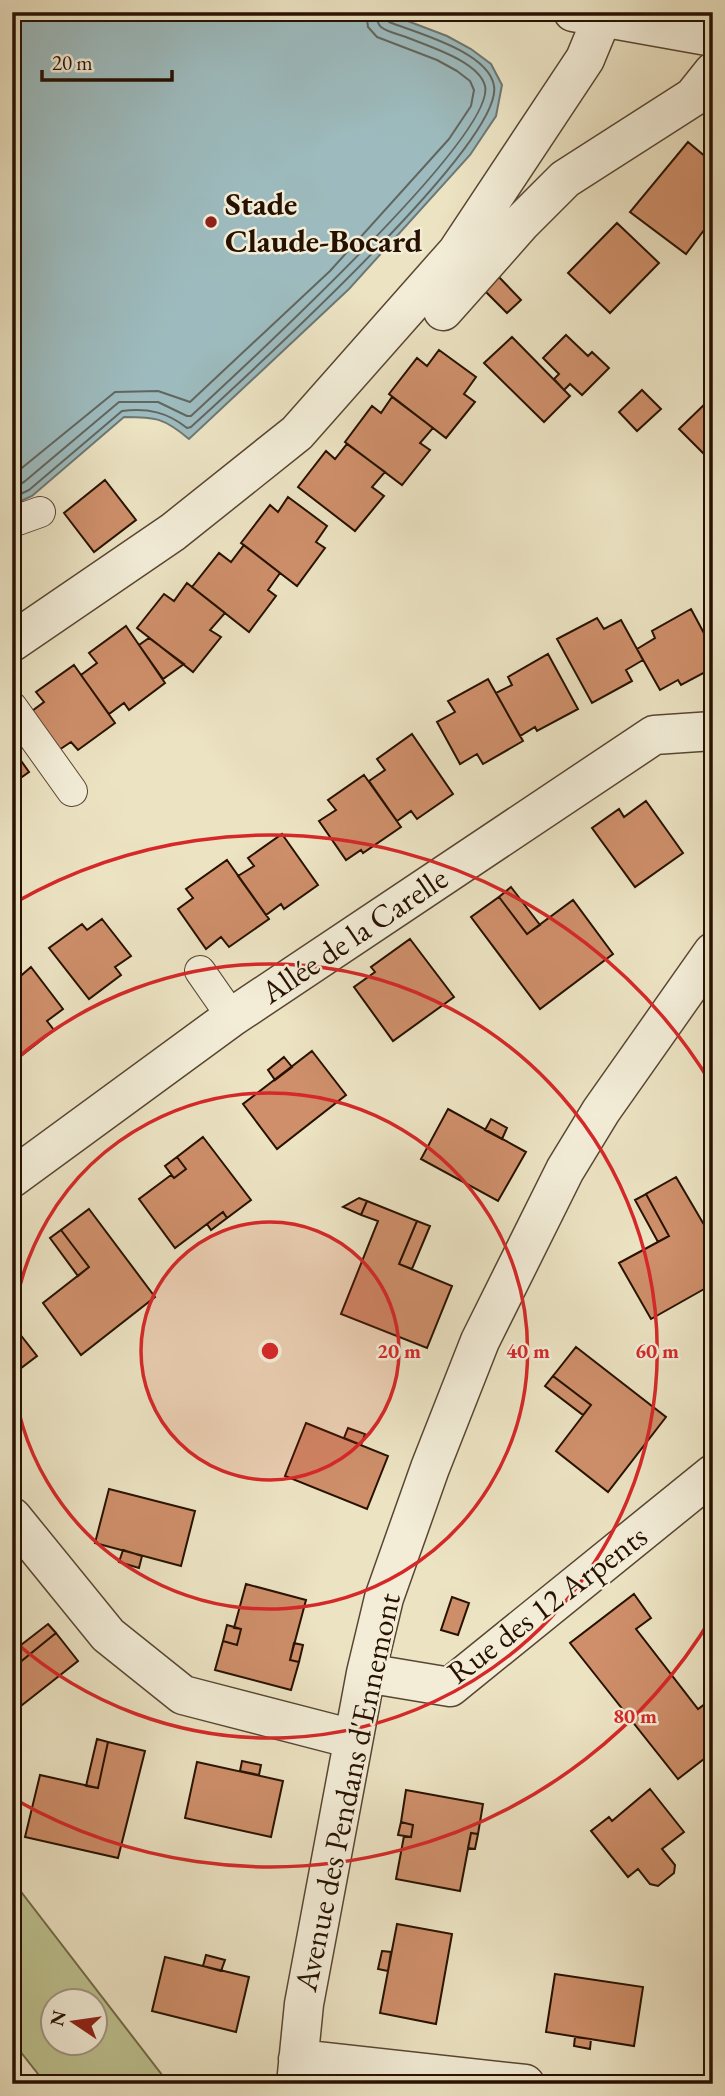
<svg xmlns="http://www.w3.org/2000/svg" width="725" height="2096" font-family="'EB Garamond',serif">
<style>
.green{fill:#bdc290;stroke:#726a48;stroke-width:2;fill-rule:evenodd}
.water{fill:#9dbbbe;stroke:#6e7772;stroke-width:2}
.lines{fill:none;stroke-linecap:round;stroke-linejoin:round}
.shore{stroke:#626660;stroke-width:2}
.building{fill:#ce8f6a;stroke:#271101;stroke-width:2}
.pedestrian-casing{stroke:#584632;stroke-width:32}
.minor-casing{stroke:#584632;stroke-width:41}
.tertiary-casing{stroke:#584632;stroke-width:41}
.pedestrian{stroke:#f3edd8;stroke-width:30}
.minor{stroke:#f3edd8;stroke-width:38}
.tertiary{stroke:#f3edd8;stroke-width:38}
.ring{fill:none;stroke:#d62828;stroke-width:3.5}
.poi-dot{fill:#8f2418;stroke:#f3edd8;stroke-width:2.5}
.labels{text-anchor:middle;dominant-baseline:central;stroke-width:5;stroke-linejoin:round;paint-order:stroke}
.poi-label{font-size:32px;font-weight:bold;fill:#271101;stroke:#f3edd8;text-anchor:start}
.street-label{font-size:32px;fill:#271101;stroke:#f3edd8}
.centre{fill:#d62828;stroke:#f3edd8;stroke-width:3.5}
.ring-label{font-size:21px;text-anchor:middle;font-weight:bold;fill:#d62828;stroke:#f3edd8;stroke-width:5;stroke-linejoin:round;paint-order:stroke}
</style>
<rect width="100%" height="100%" fill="#ece3c3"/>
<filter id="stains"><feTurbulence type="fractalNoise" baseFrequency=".00286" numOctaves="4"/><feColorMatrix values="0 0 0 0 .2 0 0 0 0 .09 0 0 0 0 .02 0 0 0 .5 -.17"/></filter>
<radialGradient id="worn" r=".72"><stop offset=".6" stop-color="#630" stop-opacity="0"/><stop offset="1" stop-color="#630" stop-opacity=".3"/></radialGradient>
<!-- green -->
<path class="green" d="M12,1880L169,2084H46L12,2041ZM52,2002H94V2044H52Z"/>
<!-- water -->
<path class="water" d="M12,12H384L447,36L471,49L491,64L502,85L496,116L470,155L349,289L189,439C164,418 156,417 124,417L32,496L12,505Z"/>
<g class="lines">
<!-- shore -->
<path class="shore" d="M12,476L115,392L158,391L190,402L330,271L449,139L471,106L474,90L470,81L457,71L437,60L377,37L368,27L366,12
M12,488L24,482L119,402H158L187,416H191C236,374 497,136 485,86C479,61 427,46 406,37C398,34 387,32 381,27C377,23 376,18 376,12
M12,498L29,490L122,411C148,408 167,412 187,428L191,427C241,381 504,143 494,86C489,52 417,33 389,22L385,12"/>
</g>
<!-- building -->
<path class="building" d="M688,142L713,163V218L686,254L630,212Z
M617,223L659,263L610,313L568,273Z
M497,275L521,300L507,313L482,288Z
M566,335L588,356L592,352L609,368L582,395L570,384L564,390L554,379L559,374L543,358Z
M512,337L570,396L544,422L484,363Z
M439,350L476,377L464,394L475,402L446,438L389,394L417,358L427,366Z
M642,390L661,409L637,431L619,412Z
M713,396V463L679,429Z
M392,397L433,428L420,443L430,450L402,485L345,442L372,406L381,413Z
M347,444L385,472L372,487L384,496L355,531L298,487L326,451L335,459Z
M105,480L136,520L94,552L64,513Z
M288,497L327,526L316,542L325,548L297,586L241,543L270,505L278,512Z
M244,545L280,573L268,590L276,596L249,632L192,587L219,553L231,562Z
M187,583L225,613L210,630L221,637L193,672L137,628L164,594L174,601Z
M691,609L713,650V668L681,685L678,680L660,690L637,649L655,638L652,631Z
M597,618L604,629L621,620L643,660L626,670L632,681L592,703L557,639Z
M126,626L165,683L129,710L124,703L109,714L81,675L97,663L89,653Z
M149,638L184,664L163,679L139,645Z
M548,654L578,709L537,731L535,727L520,736L496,693L512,685L508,677Z
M74,665L115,723L78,750L71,742L56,752L28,714L44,702L36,692Z
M488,679L523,741L483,764L477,754L460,764L437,722L455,712L448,701Z
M412,734L453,794L417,819L411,811L397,821L369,781L385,770L377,759Z
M12,748L29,772L12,784Z
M364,775L401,827L363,853L361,850L346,860L319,821L336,810L328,800Z
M646,801L683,853L635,887L592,828L619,809L624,817Z
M282,834L318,885L284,909L281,904L266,915L238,876L254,866L248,858Z
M227,860L269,919L229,947L221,937L206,949L178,909L193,898L186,889Z
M511,887L540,925L527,934L499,897Z
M499,897L527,934L573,900L613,954L540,1009L471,917Z
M102,919L131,956L115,967L121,975L89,999L49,948L82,924L87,930Z
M410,939L454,997L393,1041L354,987L375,972L371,967Z
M31,967L63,1009L47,1021L54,1030L17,1059L12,1053V975L16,980Z
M312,1051L346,1095L277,1149L243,1104Z
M284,1057L292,1067L275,1080L268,1070Z
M448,1109L526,1152L498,1201L421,1159Z
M491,1119L507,1128L502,1139L485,1130Z
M203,1137L251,1200L227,1218L223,1212L175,1248L139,1199L171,1175L174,1178L186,1169L177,1157Z
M177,1157L186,1169L174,1178L165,1166Z
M676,1177L713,1240V1284L651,1319L619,1263L669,1236L646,1194Z
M646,1194L669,1236L658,1242L635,1200Z
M359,1198L367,1201L361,1215L343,1207Z
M367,1201L417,1221L399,1264L452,1286L427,1348L341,1314L378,1221L361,1215Z
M89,1209L155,1297L81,1355L43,1303L89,1267L61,1230Z
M223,1212L227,1218L211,1230L207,1224Z
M417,1221L430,1226L412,1269L399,1264Z
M61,1230L89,1267L78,1276L50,1238Z
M12,1324L37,1356L12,1375Z
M576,1347L666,1417L608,1492L556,1451L591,1405L553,1376Z
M553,1376L591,1405L583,1415L545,1386Z
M306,1423L388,1456L367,1509L285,1476Z
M348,1428L365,1434L361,1445L344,1438Z
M109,1489L195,1511L181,1566L95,1543Z
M123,1550L142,1556L139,1568L119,1562Z
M246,1584L306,1600L290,1660L299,1662L291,1690L215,1670L223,1641L237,1645L241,1629L234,1628Z
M634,1594L651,1618L636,1629L698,1709L713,1698V1752L678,1779L570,1643Z
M452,1597L469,1603L458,1635L441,1630Z
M48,1624L56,1633L19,1663L12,1652Z
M227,1625L241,1629L237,1645L223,1641Z
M56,1633L78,1661L12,1713V1655L19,1663Z
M294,1643L303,1645L299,1662L290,1660Z
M97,1739L108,1742L98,1788L86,1786Z
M108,1742L145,1751L118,1858L25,1837L40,1775L98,1788Z
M242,1761L261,1765L259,1775L240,1771Z
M197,1762L283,1781L271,1837L185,1818Z
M650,1789L684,1832L662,1849L675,1865L674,1873L658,1886L650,1884L638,1869L628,1877L591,1831L609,1817L612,1821Z
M406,1790L483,1804L478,1834L471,1833L460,1891L396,1879L404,1836L411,1837L413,1825L401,1822Z
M401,1822L413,1825L411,1837L398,1835Z
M471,1833L478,1834L475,1849L468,1848Z
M397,1924L452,1934L436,2024L380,2013Z
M382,1951L391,1952L388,1971L378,1969Z
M206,1955L225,1960L221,1971L203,1966Z
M165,1957L249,1977L236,2032L152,2011Z
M555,1974L643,1987L634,2046L546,2032Z
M575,2037L591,2039L590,2049L574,2046Z"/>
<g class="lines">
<defs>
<path id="pedestrian" d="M12,522L40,512
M12,707L72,791
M200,971L232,1017"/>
<path id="minor" d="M443,311L522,222L565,179L693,97L713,72
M12,642L173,532L297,433L457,252L585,59L602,18
M12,1178L232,1017L654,735L713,731
M12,1517L108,1635L183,1695L353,1739
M366,1673L450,1687L713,1474
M298,2059L525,2084
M296,2084L304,2004L366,1673L384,1598L430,1468L480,1341L565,1170L601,1111L713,952"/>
<path id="tertiary" d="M573,12L713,37"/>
</defs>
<!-- pedestrian casing -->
<use href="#pedestrian" class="pedestrian-casing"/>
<!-- minor casing -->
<use href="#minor" class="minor-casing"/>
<!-- tertiary casing -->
<use href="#tertiary" class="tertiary-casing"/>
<!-- pedestrian -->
<use href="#pedestrian" class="pedestrian"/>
<!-- minor -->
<use href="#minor" class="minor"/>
<!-- tertiary -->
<use href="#tertiary" class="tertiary"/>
</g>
<!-- distance rings -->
<circle cx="270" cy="1351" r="129" fill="#d62828" fill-opacity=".12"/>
<g class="ring">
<circle cx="270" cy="1351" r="129"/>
<path d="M12 1337A258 258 0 1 1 12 1365"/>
<path d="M14 1061A387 387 0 1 1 14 1641"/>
<path d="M712 1617A516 516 0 0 1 16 1800M16 902A516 516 0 0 1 712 1085"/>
</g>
<!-- markers -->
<circle class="poi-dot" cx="211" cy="222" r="7"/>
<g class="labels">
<!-- poi labels -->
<g class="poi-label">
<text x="225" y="204">Stade<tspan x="225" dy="37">Claude-Bocard</tspan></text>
</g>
<!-- street labels -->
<g class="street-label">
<text transform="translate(354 935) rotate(-34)">Allée de la Carelle</text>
<text transform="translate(547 1604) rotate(-37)">Rue des 12 Arpents</text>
<text transform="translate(347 1792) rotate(-78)">Avenue des Pendans d'Ennemont</text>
</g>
</g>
<circle cx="270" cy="1351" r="10" class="centre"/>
<g class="ring-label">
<text x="399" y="1358">20 m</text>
<text x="528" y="1358">40 m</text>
<text x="657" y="1358">60 m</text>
<text x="635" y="1723">80 m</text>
</g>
<!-- margin -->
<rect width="725" height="2096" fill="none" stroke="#ece3c3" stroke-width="42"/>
<rect x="14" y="14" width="697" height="2068" fill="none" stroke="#271101" stroke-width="3.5"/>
<rect x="21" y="21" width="683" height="2054" fill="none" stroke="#271101" stroke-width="2"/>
<!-- north arrow -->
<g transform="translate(74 2022) rotate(283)"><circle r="33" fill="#f3edd8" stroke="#a19582" stroke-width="2"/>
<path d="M0-5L12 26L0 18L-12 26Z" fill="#8f2418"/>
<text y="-10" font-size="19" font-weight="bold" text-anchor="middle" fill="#271101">N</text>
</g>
<!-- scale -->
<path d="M42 70v10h130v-10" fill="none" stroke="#271101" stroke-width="3.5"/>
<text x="52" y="70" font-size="21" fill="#271101" stroke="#f3edd8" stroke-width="5" paint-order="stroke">20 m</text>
<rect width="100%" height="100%" filter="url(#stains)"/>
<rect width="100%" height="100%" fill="url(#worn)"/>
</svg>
